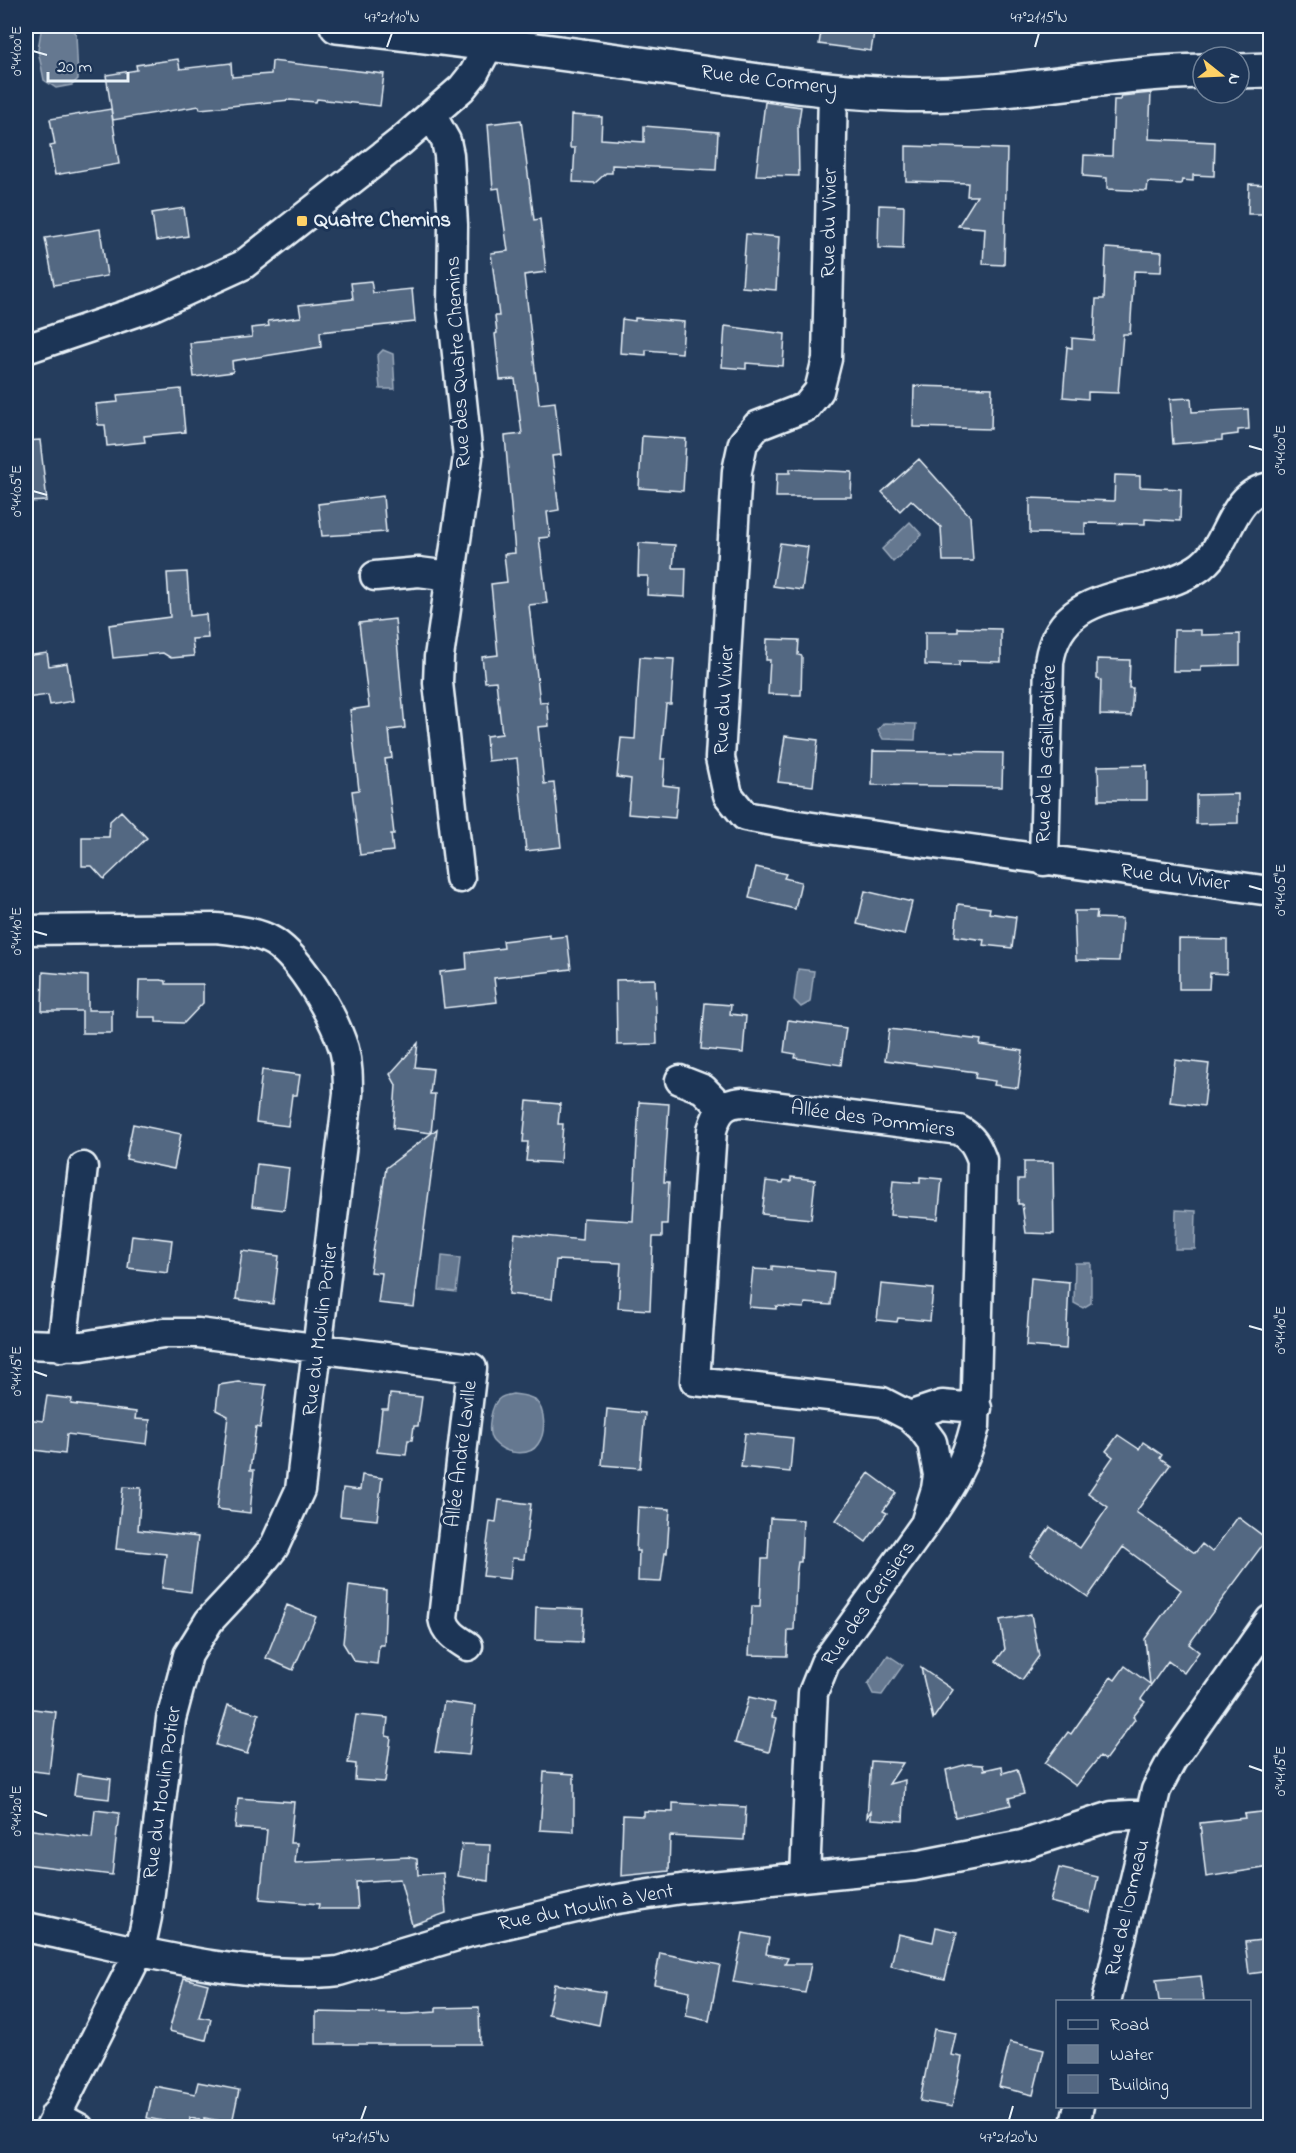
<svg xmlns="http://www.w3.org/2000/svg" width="1296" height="2153" font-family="'Indie Flower',sans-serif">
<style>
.water{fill:#657890;stroke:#99a8ba;stroke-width:1.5}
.building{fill:#536782;stroke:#e8f1f8;stroke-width:1.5}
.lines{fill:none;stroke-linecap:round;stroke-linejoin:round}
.minor-casing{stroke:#e8f1f8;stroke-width:33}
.secondary-casing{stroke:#e8f1f8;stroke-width:38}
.minor{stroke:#1d3557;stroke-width:28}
.secondary{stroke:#1d3557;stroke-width:33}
.ticks{fill:none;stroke:#e8f1f8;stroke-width:2}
.poi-dot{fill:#ffd166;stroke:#1d3557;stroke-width:2}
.labels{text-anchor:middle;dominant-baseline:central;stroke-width:6;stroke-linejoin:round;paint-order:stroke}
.street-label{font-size:21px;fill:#e8f1f8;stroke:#1d3557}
.poi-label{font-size:21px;font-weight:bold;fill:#e8f1f8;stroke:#1d3557;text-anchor:start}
.neatline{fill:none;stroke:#e8f1f8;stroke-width:2}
.ticks-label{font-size:15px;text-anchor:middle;fill:#e8f1f8}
</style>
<rect width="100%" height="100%" fill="#253d5d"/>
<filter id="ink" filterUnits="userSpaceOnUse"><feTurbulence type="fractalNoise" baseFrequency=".0167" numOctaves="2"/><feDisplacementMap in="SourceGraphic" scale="12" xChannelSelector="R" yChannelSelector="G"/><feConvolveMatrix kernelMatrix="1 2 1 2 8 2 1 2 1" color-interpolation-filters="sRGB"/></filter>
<g filter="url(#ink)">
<!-- water -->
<path class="water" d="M46,28L72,30L76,34L78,79L72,85L56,88L44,80L38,50L41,31Z
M383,350L393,354L395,389H380L377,356Z
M910,522L922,535L893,562L882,549Z
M884,723L916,724L915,740L883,739L878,730Z
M798,969L814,971L810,1002L801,1007L794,1000Z
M1176,1210L1196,1211L1195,1249H1175Z
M442,1256L460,1258L456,1292L439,1290Z
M1075,1263H1091V1303L1083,1308L1074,1303Z
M513,1394C521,1395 529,1395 535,1400C546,1410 546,1433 538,1444C529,1458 504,1454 493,1441C486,1432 491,1404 500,1398C504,1395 509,1395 513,1394Z
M888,1655L903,1665L882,1695L873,1694L868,1684Z"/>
<!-- building -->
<path class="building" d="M822,26H875L871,51L819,44Z
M178,59L180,69L231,63L232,77L271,74L272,61L384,74L380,106L317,99L316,102L290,100L200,109L199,106L113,120L106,75L137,70L136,65Z
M1151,93L1149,139L1215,142L1214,176L1193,175V181L1182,180L1181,184L1148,182L1147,191L1107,189V178L1083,176L1084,155L1112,156L1114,100H1120L1121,96Z
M765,102L801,107L798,127L799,176L756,175Z
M111,109L119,164L55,175L50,146L55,145L50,119Z
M571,115L602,117L601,139L644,142V126L718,132L716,170L612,165V173H606L595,183L573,182L575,148H570Z
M521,120L534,220L540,219L546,272L524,275L539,404L555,402L561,455L552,456L559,510L547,512L550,537L539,538L547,603L529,605L540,703L547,702L549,726L538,727L544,784L554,783L561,847L526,851L517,758L488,761L486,736L502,734L496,681L485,682L482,657L498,655L491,584L507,582L504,554L515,553L505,436L522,434L515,379L500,380L495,334L497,333L495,316H499L491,253L508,251L499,188L493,189L488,124Z
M906,146L1007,149L1004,265L983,264L985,228L958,226L977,196H967L968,183L906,181Z
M1249,184L1270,185V214H1248Z
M879,205L904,206L903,249L878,248Z
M184,208L188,236L156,241L152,213Z
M100,229L107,276L54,285L45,238Z
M746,234L779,237L776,290L742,287Z
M1106,248L1162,252L1161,272L1134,271L1130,334H1123L1118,393L1088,392V399L1063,397L1067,347L1072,348V338L1094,340L1096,299H1104Z
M371,281L373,293L412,289L415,322L320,332L321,347L232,361L233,372L194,377L190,343L252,337L251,328L269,326L268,321L301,317L299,305L353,299L351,283Z
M635,318L684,322L682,353L646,350V355L620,353L622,319L635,321Z
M725,326L785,334L783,366L746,363V369L722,367Z
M914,386L992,388L991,429L913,427Z
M181,389L185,432L144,436L145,442L107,446L105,425H98L96,404L118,402L117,395Z
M1191,398L1192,412L1248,409L1249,429L1238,430V434L1222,436V440L1173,444L1170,399Z
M642,436L686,439L683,491L639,488Z
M40,440L47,501L26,502V441Z
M919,459L970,516L973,561H943L941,527L911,500L900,511L882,492Z
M790,469L852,472L851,497H776L777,473H790Z
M1115,475L1140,476V487L1181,489L1180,521L1145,519V524L1085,523V534L1030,533V498L1114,501Z
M383,496L386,532L322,536L318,504Z
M639,543L675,545L673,568H686L685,597L647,595L648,576H638Z
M780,543L808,547L802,590L773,586Z
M187,572L190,616L206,614L208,638L192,639L194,656L171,658L163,653L113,658L109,625L170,617L167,573Z
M395,619L405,728L389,730L392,758L385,759L394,834H391L393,851L360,855L352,791L359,790L350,710L369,707L359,623Z
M958,628L1001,629V662L959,661V666L925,665V632H958Z
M1174,630H1201V635L1240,634V665L1201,666V671H1173Z
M767,639L799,640L798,655L802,656L801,695L768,694L770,660H766Z
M47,653L49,666L67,663L73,701L50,705L48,695L26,698V656Z
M640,657L674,659L671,704H666L661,759H665L663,785L678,787L675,818L628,814L631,779L617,777L621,738L635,739Z
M1097,659L1130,660L1129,688H1133L1131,716L1100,715L1101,680L1097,679Z
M785,736L818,740L813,786L778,782Z
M873,751L1003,753L1002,787L872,785Z
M1147,765V800H1099L1098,766Z
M1238,794V823L1196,824V795Z
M121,811L147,838L104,879L92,866H82V837H109L110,821Z
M756,867L786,874L784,878L801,882L795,909L749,898Z
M865,891L912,902L904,935L857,924Z
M958,904L990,908L989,913L1016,917L1012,948L983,945L984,940L955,936Z
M1074,911H1097L1096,918L1122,919L1119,961L1076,960Z
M550,935V938L567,936L571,969L494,978L497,1002L444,1008L440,972L467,969L466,953L504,948L503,941Z
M1179,939L1227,940V974L1210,973L1209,989H1179Z
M43,972L88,976V1010H112V1033H82V1011H42Z
M655,979L657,1044L617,1045L616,980Z
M139,980H161L166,981V984H203V1003L184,1023L156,1022V1017H138Z
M705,1003L731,1005L730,1014L746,1016L743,1053L701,1049Z
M788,1020L846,1028L841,1065L795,1058L796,1054L784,1052Z
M889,1029L981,1040L980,1045L1023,1051L1018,1088L994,1085L995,1081L975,1078L976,1072L885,1060Z
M418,1043L415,1067L433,1069L430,1094H435L431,1133L393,1128L396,1085L390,1074Z
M1175,1060L1209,1064L1204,1106L1170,1102Z
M262,1070L300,1075L297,1095H292L288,1126L256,1122Z
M527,1101L560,1104L558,1124H563L560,1163L526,1161L528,1142H523Z
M639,1102L669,1104L664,1182H669L667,1224H662V1237H653L650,1310L618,1308L621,1263L556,1260L552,1299L509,1294L515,1233L582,1240L583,1218L633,1221Z
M133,1124L181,1134L174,1169L126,1159Z
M437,1129L414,1307L378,1303L382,1273L370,1272L386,1168Z
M1024,1162H1053L1054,1234L1026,1233L1022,1204H1018V1179H1024Z
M257,1164L289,1168L284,1210L252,1206Z
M791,1177L815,1180L811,1219L762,1214L766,1181L783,1183L784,1180L791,1181Z
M920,1177L942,1179L938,1219L890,1215L893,1181L920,1183Z
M132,1235L172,1240L168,1273L128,1268Z
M242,1251L279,1256L273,1304L236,1299Z
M772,1266L834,1272L831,1305L805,1303L804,1308L776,1306V1309L749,1307L753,1269L772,1270Z
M1031,1278L1069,1282L1066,1349L1026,1346Z
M881,1284L933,1289L930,1321L898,1318L897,1322L877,1320Z
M238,1382L266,1385L260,1428L256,1427L250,1470H254L250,1513L217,1509L228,1416L216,1410L219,1385Z
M390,1394L422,1397L418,1426H414L412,1440H408L406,1455L377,1452L382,1409H388Z
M47,1396L72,1399L71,1404L136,1412L135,1419L150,1420L147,1444L67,1434L65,1454L26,1449V1419L43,1421Z
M607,1409L645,1413L640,1468L602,1465Z
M745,1433L793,1438L790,1472L741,1467Z
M1118,1435L1139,1449L1143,1442L1162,1455L1160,1458L1170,1465L1136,1512L1195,1553L1202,1544L1212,1552L1238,1517L1267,1539L1189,1644L1199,1652L1184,1673L1168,1661L1141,1699L1145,1702L1133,1717L1135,1719L1105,1760L1100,1756L1076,1786L1045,1763L1068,1732L1071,1734L1111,1677L1115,1680L1125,1666L1150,1684L1145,1639L1181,1590L1123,1547L1088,1597L1030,1556L1050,1527L1080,1548L1108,1507L1088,1493L1113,1457L1106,1451Z
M869,1473L896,1493L883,1511L887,1513L866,1542L836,1520Z
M362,1475L382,1478L377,1520L340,1516L343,1488L360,1490Z
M123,1487L141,1488L138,1530L198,1537L191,1592L162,1588L166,1554L116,1549Z
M499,1500L531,1504L524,1559L512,1558L510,1579L483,1576L490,1521L496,1522Z
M638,1507L670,1509L667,1553H665L661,1582L638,1581L639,1551H636Z
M770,1518L803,1520L801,1562H798L796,1576L794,1630H788L787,1656L749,1655L752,1606H760L762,1559H768Z
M349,1585L386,1590L384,1645H379L377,1664L354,1661L343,1643Z
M287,1605L316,1617L293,1670L266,1658Z
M536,1607L584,1609L582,1642L535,1640Z
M1031,1614L1039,1656L1022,1680L996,1661L1005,1649L1000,1620Z
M921,1668L953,1690L933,1719Z
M749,1697L775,1703L772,1717L777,1718L769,1752L735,1743Z
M444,1702L475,1706L469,1755L435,1752Z
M228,1705L259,1714L247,1754L216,1745Z
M26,1708L56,1712L49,1773L26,1770Z
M356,1715L388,1718L386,1736L391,1737L385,1782L355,1780L356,1764L348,1763Z
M871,1761L903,1763L889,1784L905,1780L903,1821L871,1819V1811L867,1817Z
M968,1764L983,1765L984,1770L1002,1766L1003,1773L1017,1769L1024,1794L1009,1798L1011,1805L955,1817L946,1770Z
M544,1772L574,1774V1832L540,1830Z
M77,1774L111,1779L109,1799L74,1795Z
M238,1798L294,1802L290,1843H297L295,1863L408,1857L417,1859L418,1875L443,1873L446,1913L412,1925L400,1879L356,1882L358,1909H318L319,1904L260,1899L267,1830L235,1828Z
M673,1803L746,1807L744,1840L670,1836L669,1871L621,1876L623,1815L643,1816V1811L673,1812Z
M95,1810L119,1813L112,1875L26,1864V1829L92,1838Z
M1268,1811V1816L1270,1815V1867L1206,1877L1200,1823L1245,1818L1244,1814Z
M462,1844L490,1845L488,1881L458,1876Z
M1059,1868L1098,1877L1090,1912L1050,1902Z
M936,1927L957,1932L945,1979L891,1966L898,1934L933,1942Z
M743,1933L769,1938L766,1954L788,1958L785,1964H811L805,1993L733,1982Z
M1270,1939V1971L1249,1974L1245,1942Z
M660,1953L720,1965L709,2021L686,2016L690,1991L654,1984Z
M1201,1976L1204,2001H1159L1156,1980Z
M184,1978L208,1984L199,2017L211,2019L206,2040L169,2031Z
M554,1984L605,1992L599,2025L548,2014Z
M479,2007L480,2044H316V2012L407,2014L436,2012V2008Z
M934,2029L956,2033L951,2055L962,2057L952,2107L920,2101Z
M1010,2042L1044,2050L1033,2095L999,2087Z
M198,2082L239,2090L232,2123L204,2118V2121L190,2118L189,2126L147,2118L154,2086L195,2094Z"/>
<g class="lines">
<defs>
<path id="minor" d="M833,91L827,359L819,391L806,407L757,426L743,443L737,471L720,758L728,795L745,816L784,823L1270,891
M432,116L446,141L449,155L453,225L452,307L468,457L439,657L438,683L460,878
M26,349L153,306L243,265L400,142L462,88L474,73L490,43L495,26
M375,576L419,572L450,576
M1044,861L1049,662C1061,583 1144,603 1197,569C1231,548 1227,495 1270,487
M26,930L216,928C235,930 258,932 274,942C302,960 334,1017 344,1049C348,1064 348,1079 348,1094L300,1490L274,1547L251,1576L209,1621L188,1655L171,1719L147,1917L140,1950L50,2128
M680,1080L703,1089L722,1108
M26,1344L82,1346L163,1333H198L472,1368L443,1618C445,1632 457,1639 468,1646
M62,1347L83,1167
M909,1416L942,1405L977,1408
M805,1876L812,1712L813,1693L825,1663L925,1524L936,1489L938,1475L932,1442L921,1427L909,1416L882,1402L695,1381L712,1130C717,1113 723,1103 742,1102L959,1130C972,1137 977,1146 982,1160L975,1426C966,1464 947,1492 925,1524
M26,1927C119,1946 245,1982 339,1971L470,1932L611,1900L681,1889L914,1866L1022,1845L1112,1816L1150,1814
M1106,2002L1156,1790L1172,1760L1270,1620
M55,2115L79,2128
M1074,2128L1079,2106"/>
<path id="secondary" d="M337,26C445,37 553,52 661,67C739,78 816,91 895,94C997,99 1101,73 1203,71
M1239,71L1270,70"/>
</defs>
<!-- minor casing -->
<use href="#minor" class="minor-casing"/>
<!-- secondary casing -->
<use href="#secondary" class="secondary-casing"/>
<!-- minor -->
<use href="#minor" class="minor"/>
<!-- secondary -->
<use href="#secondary" class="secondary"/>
</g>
</g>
<!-- ticks -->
<path class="ticks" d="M387,47L392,33M1035,47L1039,33M33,51L47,55M1249,446L1263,450M33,491L47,495M1249,886L1263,890M33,931L47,935M1249,1326L1263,1330M33,1371L47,1376M1249,1766L1263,1771M33,1811L47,1816M361,2120L366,2106M1009,2120L1013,2106"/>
<!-- markers -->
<rect class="poi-dot" x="296" y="215" width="12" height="12" rx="3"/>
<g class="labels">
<!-- street labels -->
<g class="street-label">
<text transform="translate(769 81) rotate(7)">Rue de Cormery</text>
<text transform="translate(830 223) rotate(-89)">Rue du Vivier</text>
<text transform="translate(459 362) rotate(-93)">Rue des Quatre Chemins</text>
<text transform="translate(725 700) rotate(-87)">Rue du Vivier</text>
<text transform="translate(1047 754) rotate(-88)">Rue de la Gaillardière</text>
<text transform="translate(1175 878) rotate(7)">Rue du Vivier</text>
<text transform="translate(873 1120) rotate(8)">Allée des Pommiers</text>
<text transform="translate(321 1330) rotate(-83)">Rue du Moulin Potier</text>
<text transform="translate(462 1454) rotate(-83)">Allée André Laville</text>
<text transform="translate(869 1604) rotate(-55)">Rue des Cerisiers</text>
<text transform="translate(163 1793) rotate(-82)">Rue du Moulin Potier</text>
<text transform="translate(586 1908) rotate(-11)">Rue du Moulin à Vent</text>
<text transform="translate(1128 1908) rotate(-77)">Rue de l'Ormeau</text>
</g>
<!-- poi labels -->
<g class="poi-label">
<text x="314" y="221">Quatre Chemins</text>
</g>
</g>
<!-- margin -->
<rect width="1296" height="2153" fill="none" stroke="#1d3557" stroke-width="66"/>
<!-- legend -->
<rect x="1056" y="2000" width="195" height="108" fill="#1d3557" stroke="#6e8097" stroke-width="1.5"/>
<rect x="1068" y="2020" width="30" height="9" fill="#1d3557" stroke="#6e8097" stroke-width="1.5"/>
<text x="1110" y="2030" font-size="18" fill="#e8f1f8">Road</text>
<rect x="1068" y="2045" width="30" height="18" fill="#657890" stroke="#6e8097" stroke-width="1.5"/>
<text x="1110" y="2060" font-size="18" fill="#e8f1f8">Water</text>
<rect x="1068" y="2075" width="30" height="18" fill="#536782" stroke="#6e8097" stroke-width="1.5"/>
<text x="1110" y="2090" font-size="18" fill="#e8f1f8">Building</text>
<!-- north arrow -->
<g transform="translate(1221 75) rotate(108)"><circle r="28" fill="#1d3557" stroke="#6e8097" stroke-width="1.5"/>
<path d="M0-4.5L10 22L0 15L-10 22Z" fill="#ffd166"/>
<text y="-9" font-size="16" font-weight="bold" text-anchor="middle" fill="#e8f1f8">N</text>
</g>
<!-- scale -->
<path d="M48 72v9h80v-9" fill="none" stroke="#e8f1f8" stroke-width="3"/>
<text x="57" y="72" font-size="18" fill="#e8f1f8" stroke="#1d3557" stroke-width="4.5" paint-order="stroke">20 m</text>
<rect x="33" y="33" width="1230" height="2087" class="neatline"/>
<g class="ticks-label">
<text x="392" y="22">47°21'10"N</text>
<text x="1039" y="22">47°21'15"N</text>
<text transform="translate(16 51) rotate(-90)" y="5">0°44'00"E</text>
<text transform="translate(1280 450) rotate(-90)" y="5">0°44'00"E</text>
<text transform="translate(16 491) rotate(-90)" y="5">0°44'05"E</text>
<text transform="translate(1280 890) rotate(-90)" y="5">0°44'05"E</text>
<text transform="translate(16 931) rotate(-90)" y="5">0°44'10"E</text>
<text transform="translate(1280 1330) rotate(-90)" y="5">0°44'10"E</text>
<text transform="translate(16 1371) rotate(-90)" y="5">0°44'15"E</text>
<text transform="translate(1280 1771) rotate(-90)" y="5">0°44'15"E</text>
<text transform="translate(16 1811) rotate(-90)" y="5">0°44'20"E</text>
<text x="361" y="2142">47°21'15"N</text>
<text x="1009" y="2142">47°21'20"N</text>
</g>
</svg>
